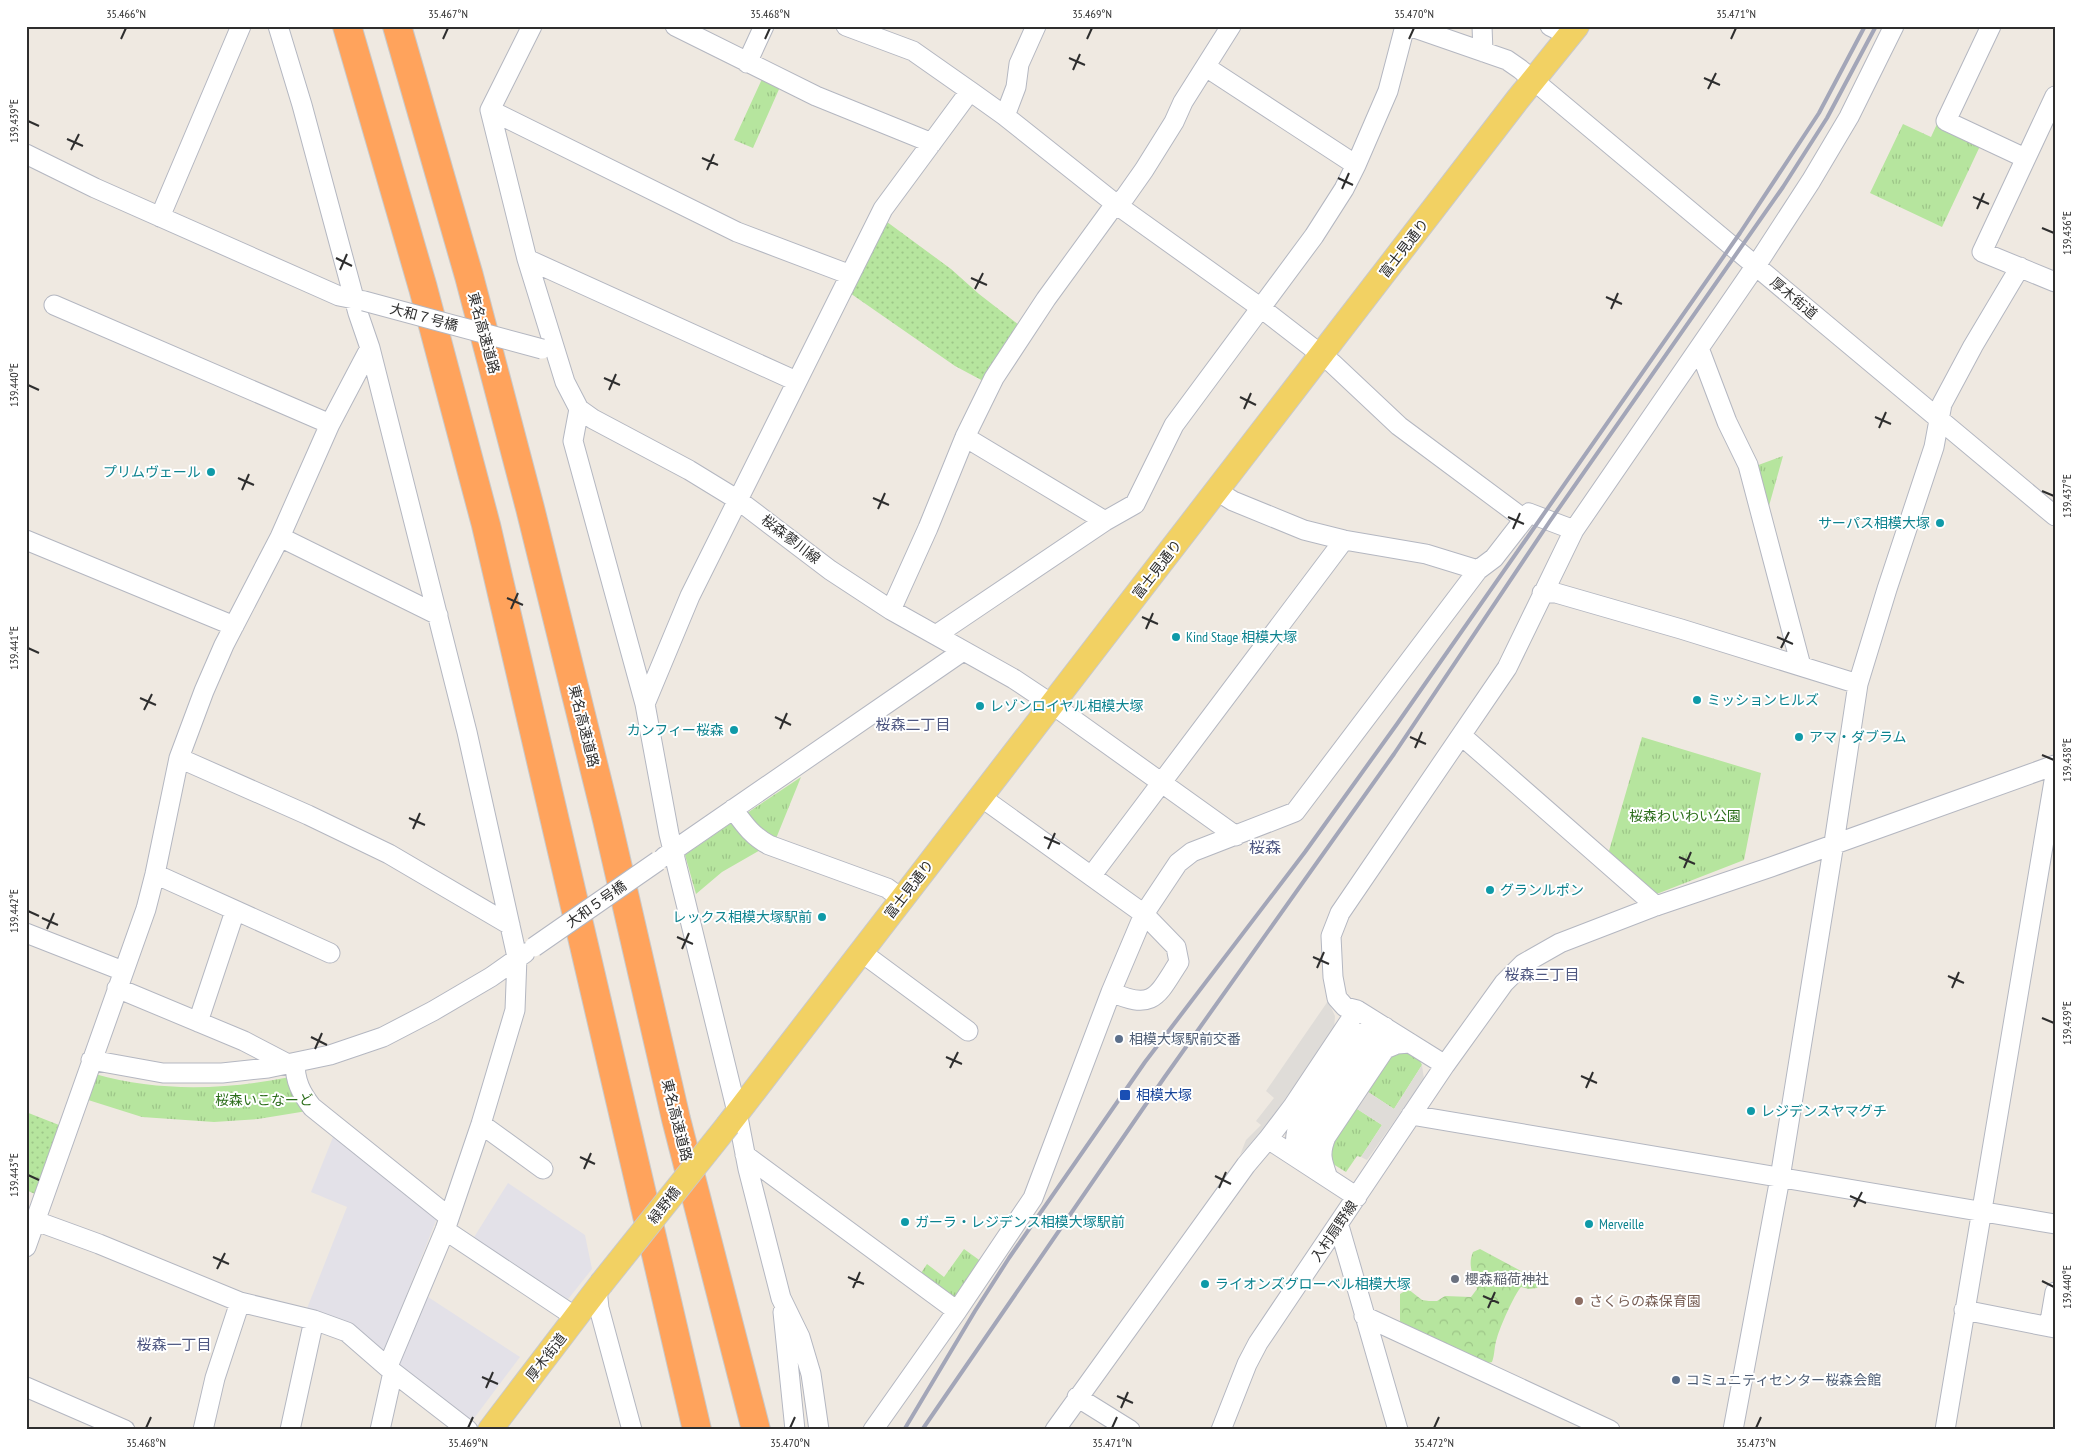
<svg xmlns="http://www.w3.org/2000/svg" width="2081" height="1456" font-family="'PT Sans Narrow','Noto Sans JP',sans-serif">
<style>
.industrial{fill:#e3e1e8}
.grass{fill:url(#grass-dots)}
.forest{fill:url(#forest-crowns)}
.park{fill:url(#park-tufts)}
.plaza{fill:#dfdcd8}
.lines{fill:none;stroke-linecap:round;stroke-linejoin:round}
.minor-casing{stroke:#b4b7c1;stroke-width:21}
.major-casing{stroke:#c9c9c9;stroke-width:26}
.highway-casing{stroke:#c9c9c9;stroke-width:30}
.minor{stroke:#fff;stroke-width:19}
.major{stroke:#f2d163;stroke-width:24}
.highway{stroke:#ffa35c;stroke-width:28}
.rail{stroke:#a3a6b8;stroke-width:4}
.minor-bridge-casing{stroke:#b4b7c1;stroke-width:21;stroke-linecap:butt}
.major-bridge-casing{stroke:#c9c9c9;stroke-width:26;stroke-linecap:butt}
.minor-bridge{stroke:#fff;stroke-width:19}
.major-bridge{stroke:#f2d163;stroke-width:24}
.ticks{fill:none;stroke:#2e2e2e;stroke-width:2}
.culture-dot{fill:#0f9aa8;stroke:#fff;stroke-width:2}
.service-dot{fill:#5c6f8a;stroke:#fff;stroke-width:2}
.transit-dot{fill:#1a4fb4;stroke:#fff;stroke-width:2}
.worship-dot{fill:#6b7280;stroke:#fff;stroke-width:2}
.education-dot{fill:#8d6e63;stroke:#fff;stroke-width:2}
.labels{text-anchor:middle;dominant-baseline:central;stroke-width:4;stroke-linejoin:round;paint-order:stroke}
.street-label{font-size:14px;fill:#2e2e2e;stroke:#fff}
.culture-label{font-size:14px;fill:#0d838f;stroke:#fff;text-anchor:start}
.park-label{font-size:14px;fill:#2c6e1b;stroke:#fff}
.service-label{font-size:14px;fill:#4e5e75;stroke:#fff;text-anchor:start}
.transit-label{font-size:14px;fill:#164399;stroke:#fff;text-anchor:start}
.worship-label{font-size:14px;fill:#5b616d;stroke:#fff;text-anchor:start}
.education-label{font-size:14px;fill:#785e54;stroke:#fff;text-anchor:start}
.neighbourhood-label{font-size:15px;fill:#4d5680;stroke:#fff}
.quarter-label{font-size:16px;fill:#4d5680;stroke:#fff}
.neatline{fill:none;stroke:#2e2e2e;stroke-width:2}
.ticks-label{font-size:12px;text-anchor:middle;fill:#2e2e2e}
</style>
<defs>
<pattern id="grass-dots" width="8" height="8" patternUnits="userSpaceOnUse" patternTransform="scale(1.25)"><rect width="8" height="8" fill="#b6e59e"/><path d="M2 2h.1M6 6h.1" fill="none" stroke="#9dc588" stroke-width="1.8" stroke-linecap="round"/></pattern>
<pattern id="forest-crowns" width="20" height="18" patternUnits="userSpaceOnUse" patternTransform="scale(1.25)"><rect width="20" height="18" fill="#b6e59e"/><path d="M2 6a3 3 0 1 1 6 0M12 15a3 3 0 1 1 6 0" fill="none" stroke="#9dc588"/></pattern>
<pattern id="park-tufts" width="24" height="20" patternUnits="userSpaceOnUse" patternTransform="scale(1.25)"><rect width="24" height="20" fill="#b6e59e"/><path d="M3 7l-1-3M5 7V3M7 7l1-3M15 17l-1-3M17 17v-4M19 17l1-3" fill="none" stroke="#9dc588"/></pattern>
</defs>
<rect width="100%" height="100%" fill="#efe9e1"/>
<!-- industrial -->
<path class="industrial" d="M335,1132L439,1213L384,1352L372,1341L343,1324L306,1311L347,1207L311,1192Z
M508,1183L585,1235L592,1269L565,1303L471,1242Z
M425,1295L520,1357L469,1425L398,1368Z"/>
<!-- grass -->
<path class="grass" d="M883,219L951,269L979,294L1019,325L985,382L955,366L847,291Z
M26,1112L59,1125L35,1194L26,1190Z"/>
<!-- forest -->
<path class="forest" d="M1480,1249L1521,1271L1534,1275L1541,1282L1537,1288L1529,1289L1521,1287C1514,1295 1500,1327 1497,1338C1494,1346 1495,1354 1492,1362L1480,1365L1405,1328L1400,1322V1294L1408,1289L1422,1300L1429,1301H1437L1445,1296L1471,1297L1477,1289C1474,1275 1467,1266 1473,1252Z"/>
<!-- park -->
<path class="park" d="M762,79L780,87L753,148L734,140Z
M1903,124L1931,137L1937,124L1981,144L1942,227L1870,193Z
M1783,456L1767,513L1753,467Z
M1642,737L1761,773L1744,860L1654,895L1609,851Z
M801,777L775,841L744,815Z
M734,821L762,849L722,872L696,894L685,855Z
M1407,1051L1418,1057L1422,1065L1394,1109L1365,1090C1378,1072 1383,1055 1407,1051Z
M95,1074C159,1092 224,1090 290,1077L307,1111L258,1119L214,1122L142,1117L85,1099Z
M1354,1107L1382,1125L1361,1157L1357,1156L1346,1172L1333,1164L1329,1147Z
M964,1249L982,1262L954,1301L919,1276L927,1264L944,1277Z"/>
<!-- plaza -->
<path class="plaza" d="M1328,1001L1335,1016L1334,1030L1261,1133L1240,1155L1246,1140L1261,1125L1256,1121L1274,1098L1266,1091Z
M1422,1065L1424,1079L1367,1160L1361,1157L1382,1125L1354,1107L1365,1090L1394,1109Z"/>
<g class="lines">
<defs>
<path id="minor" d="M278,26L302,105L358,313L370,348L467,732L517,957L515,1010L481,1124L445,1230L388,1366
M532,26L490,110L527,259L565,382L579,409L593,419L689,470L738,500L830,570L891,610L1014,679L1053,705L1236,836
M675,26L816,96L932,143
M846,26L913,51L970,91
M1409,26L1507,60L1520,69L2055,516
M1482,26L1483,52
M1550,26L1570,36
M1991,26L1946,121L2025,158
M747,63L764,26
M1206,67L1356,165
M2055,96L1982,252L2055,282
M490,110L737,232L848,274
M1005,116L1016,87L1019,64L1036,26
M26,154L95,188L339,296L364,301
M160,217L241,26
M527,259L796,381
M54,305L330,424
M1699,348L1727,422L1748,465L1801,666
M579,409L573,441L645,704L669,834L737,1112L748,1169L781,1298L800,1337L811,1374L819,1430
M965,437L1105,521
M1217,491L1233,501L1304,530L1344,540L1426,554L1478,570
M280,537L438,615
M26,540L234,626
M1542,593H1556L1681,629L1858,684
M891,610L928,528L965,437L994,378L1046,299L1110,211L1125,197L1144,170L1174,122L1183,102L1231,26
M936,635L1105,521L1135,504L1174,425L1314,236L1344,189L1356,165L1388,91L1405,26
M645,704L690,596L883,209L970,91L1005,116L1117,205L1261,308L1332,363L1399,426L1524,519
M1462,736L1656,906
M179,758L308,815L389,854L510,925
M981,797L1144,914L1176,947L1179,962C1157,996 1154,1011 1111,992
M733,809C744,824 752,836 769,845L887,888L902,899
M664,857L963,651
M155,874L330,953
M1092,875L1344,540
M26,933L123,971
M861,952L968,1031
M117,988L244,1041L288,1064
M1357,1010L1345,1007L1337,998L1333,977L1331,936L1340,913L1507,668L1574,530L1763,255L1811,181L1849,117L1894,26
M198,1022L235,911
M91,1060L163,1073H222L268,1068L330,1055L383,1037L433,1011L491,977L525,953
M295,1063C295,1081 301,1093 312,1107L449,1217
M1411,1115L2055,1224
M481,1124L543,1169
M745,1155L957,1311
M1300,1159C1294,1145 1294,1136 1300,1122L1361,1034L1370,1028L1385,1027
M1314,1168C1309,1153 1308,1144 1314,1130L1373,1041L1383,1036L1397,1035
M1328,1178C1322,1161 1319,1154 1326,1137L1385,1049L1397,1044L1410,1043
M1357,1197L1268,1139L1293,1106L1357,1010L1445,1065
M36,1221L99,1244L240,1302L314,1320L347,1332L393,1372L468,1430
M1339,1226L1398,1430
M445,1230L577,1318
M26,1247L146,909L155,874L179,758L204,691L224,645L280,537L330,424L370,348
M597,1289L599,1308L632,1430
M1964,1310L2055,1328
M783,1312L795,1430
M1364,1316L1610,1430
M2049,1327L2055,1292
M26,1387L125,1430
M1077,1397L1130,1430
M203,1430L215,1378L240,1302
M290,1430L314,1320
M380,1430L393,1372
M873,1430L957,1311L1033,1198L1111,992L1144,914L1178,863L1192,852L1295,812L1478,570L1494,558L1529,513L1574,530
M1055,1430L1246,1165L1268,1139
M1221,1430L1247,1364L1258,1343L1445,1065L1504,983L1523,964L1560,943L1656,906L1771,867L2055,765
M1733,1430L1780,1178L1834,843L1858,684L1887,589L1934,447L1942,404L1973,346L2020,267
M1945,1430L2055,775"/>
<path id="major" d="M728,1125L1518,99L1577,26
M490,1430L601,1284"/>
<path id="highway" d="M347,26L423,288L486,525L697,1430
M397,26L469,276L530,508L607,820L676,1119L756,1430"/>
</defs>
<!-- minor casing -->
<use href="#minor" class="minor-casing"/>
<!-- major casing -->
<use href="#major" class="major-casing"/>
<!-- highway casing -->
<use href="#highway" class="highway-casing"/>
<!-- minor -->
<use href="#minor" class="minor"/>
<!-- major -->
<use href="#major" class="major"/>
<!-- highway -->
<use href="#highway" class="highway"/>
<!-- rail -->
<path class="rail" d="M904,1430L975,1311L1009,1258L1145,1062L1305,852L1397,724L1740,233L1819,113L1865,26
M922,1430L1164,1078L1394,754L1550,521L1783,187L1827,118L1876,26"/>
<defs>
<path id="minor-bridge" d="M364,301L542,349
M534,947L658,861"/>
<path id="major-bridge" d="M601,1284L728,1125"/>
</defs>
<!-- minor-bridge casing -->
<use href="#minor-bridge" class="minor-bridge-casing"/>
<!-- major-bridge casing -->
<use href="#major-bridge" class="major-bridge-casing"/>
<!-- minor-bridge -->
<use href="#minor-bridge" class="minor-bridge"/>
<!-- major-bridge -->
<use href="#major-bridge" class="major-bridge"/>
</g>
<!-- ticks -->
<path class="ticks" d="M121,39L126,28M443,39L448,28M765,39L770,28M1087,39L1092,28M1409,39L1414,28M1731,39L1736,28M1069,58L1085,65M1073,70L1080,54M1704,78L1720,85M1708,89L1716,73M28,121L39,126M67,139L83,146M71,150L79,134M702,158L718,165M707,170L714,154M1338,178L1353,185M1342,189L1349,173M1973,197L1989,204M1977,209L1984,193M2042,228L2054,233M336,258L352,266M340,270L347,254M971,278L987,285M975,289L983,273M1606,297L1622,304M1611,309L1618,293M604,378L620,385M28,385L39,390M609,390L616,374M1240,397L1256,405M1244,409L1251,393M1875,417L1891,424M1879,428L1886,412M238,478L254,485M242,490L249,474M2042,491L2054,496M873,498L889,505M878,509L885,493M1508,517L1524,524M1513,529L1520,513M507,598L523,605M511,609L518,593M1142,617L1158,624M1146,629L1153,613M1777,637L1793,644M28,648L39,653M1781,648L1789,632M140,698L156,705M144,710L152,694M775,717L791,725M780,729L787,713M1410,737L1426,744M1415,748L1422,732M2042,755L2054,760M409,818L425,825M413,829L420,813M1044,837L1060,844M1048,849L1055,833M1679,857L1695,864M1684,868L1691,852M28,911L39,916M42,918L58,925M47,929L54,913M677,937L693,944M682,949L689,933M1313,957L1329,964M1317,968L1324,952M1948,976L1964,983M1952,988L1959,972M2042,1018L2054,1023M311,1037L327,1045M315,1049L322,1033M946,1057L962,1064M950,1068L958,1052M1581,1076L1597,1083M1586,1088L1593,1072M580,1157L595,1164M584,1169L591,1153M28,1175L39,1180M1215,1176L1231,1184M1219,1188L1226,1172M1850,1196L1866,1203M1854,1207L1862,1192M213,1257L229,1264M217,1269L225,1253M848,1277L864,1284M2042,1281L2054,1287M853,1288L860,1272M1483,1296L1499,1303M1488,1308L1495,1292M482,1377L498,1384M486,1388L493,1372M1117,1396L1133,1403M1121,1408L1128,1392M146,1428L151,1417M468,1428L473,1417M790,1428L795,1417M1112,1428L1117,1417M1434,1428L1439,1417M1756,1428L1761,1417"/>
<!-- markers -->
<g class="culture-dot">
<circle cx="211" cy="472" r="5"/>
<circle cx="1940" cy="523" r="5"/>
<circle cx="1176" cy="637" r="5"/>
<circle cx="1697" cy="700" r="5"/>
<circle cx="980" cy="706" r="5"/>
<circle cx="734" cy="730" r="5"/>
<circle cx="1799" cy="737" r="5"/>
<circle cx="1490" cy="890" r="5"/>
<circle cx="822" cy="917" r="5"/>
<circle cx="1751" cy="1111" r="5"/>
<circle cx="905" cy="1222" r="5"/>
<circle cx="1589" cy="1224" r="5"/>
<circle cx="1205" cy="1284" r="5"/>
</g>
<g class="service-dot">
<circle cx="1119" cy="1039" r="5"/>
<circle cx="1676" cy="1380" r="5"/>
</g>
<rect class="transit-dot" x="1119" y="1089" width="12" height="12" rx="2.5"/>
<circle class="worship-dot" cx="1455" cy="1279" r="5"/>
<circle class="education-dot" cx="1579" cy="1301" r="5"/>
<g class="labels">
<!-- street labels -->
<g class="street-label">
<text transform="translate(1404 248) rotate(-52)">富士見通り</text>
<text transform="translate(1794 298) rotate(40)">厚木街道</text>
<text transform="translate(424 317) rotate(15)">大和７号橋</text>
<text transform="translate(484 333) rotate(75)">東名高速道路</text>
<text transform="translate(791 539) rotate(38)">桜森蓼川線</text>
<text transform="translate(1157 569) rotate(-52)">富士見通り</text>
<text transform="translate(584 726) rotate(76)">東名高速道路</text>
<text transform="translate(909 889) rotate(-52)">富士見通り</text>
<text transform="translate(596 904) rotate(-35)">大和５号橋</text>
<text transform="translate(677 1120) rotate(76)">東名高速道路</text>
<text transform="translate(664 1205) rotate(-52)">緑野橋</text>
<text transform="translate(1334 1231) rotate(-56)">入村扇野線</text>
<text transform="translate(546 1357) rotate(-52)">厚木街道</text>
</g>
<!-- culture labels -->
<g class="culture-label">
<text x="201" y="472" text-anchor="end">プリムヴェール</text>
<text x="1930" y="523" text-anchor="end">サーパス相模大塚</text>
<text x="1186" y="637">Kind Stage 相模大塚</text>
<text x="1707" y="700">ミッションヒルズ</text>
<text x="990" y="706">レゾンロイヤル相模大塚</text>
<text x="724" y="730" text-anchor="end">カンフィー桜森</text>
<text x="1809" y="737">アマ・ダブラム</text>
<text x="1500" y="890">グランルポン</text>
<text x="812" y="917" text-anchor="end">レックス相模大塚駅前</text>
<text x="1761" y="1111">レジデンスヤマグチ</text>
<text x="915" y="1222">ガーラ・レジデンス相模大塚駅前</text>
<text x="1599" y="1224">Merveille</text>
<text x="1215" y="1284">ライオンズグローベル相模大塚</text>
</g>
<!-- park labels -->
<g class="park-label">
<text x="1685" y="816">桜森わいわい公園</text>
<text x="264" y="1100">桜森いこなーど</text>
</g>
<!-- service labels -->
<g class="service-label">
<text x="1129" y="1039">相模大塚駅前交番</text>
<text x="1686" y="1380">コミュニティセンター桜森会館</text>
</g>
<!-- transit labels -->
<g class="transit-label">
<text x="1136" y="1095">相模大塚</text>
</g>
<!-- worship labels -->
<g class="worship-label">
<text x="1465" y="1279">櫻森稲荷神社</text>
</g>
<!-- education labels -->
<g class="education-label">
<text x="1589" y="1301">さくらの森保育園</text>
</g>
<!-- neighbourhood labels -->
<g class="neighbourhood-label">
<text x="913" y="724">桜森二丁目</text>
<text x="1542" y="974">桜森三丁目</text>
<text x="174" y="1344">桜森一丁目</text>
</g>
<!-- quarter labels -->
<g class="quarter-label">
<text x="1265" y="847">桜森</text>
</g>
</g>
<!-- border -->
<rect width="2081" height="1456" fill="none" stroke="#ffffff" stroke-width="55"/>
<rect x="28" y="28" width="2026" height="1400" class="neatline"/>
<g class="ticks-label">
<text x="126" y="18">35.466°N</text>
<text x="448" y="18">35.467°N</text>
<text x="770" y="18">35.468°N</text>
<text x="1092" y="18">35.469°N</text>
<text x="1414" y="18">35.470°N</text>
<text x="1736" y="18">35.471°N</text>
<text transform="translate(14 121) rotate(-90)" y="4">139.439°E</text>
<text transform="translate(2067 233) rotate(-90)" y="4">139.436°E</text>
<text transform="translate(14 385) rotate(-90)" y="4">139.440°E</text>
<text transform="translate(2067 496) rotate(-90)" y="4">139.437°E</text>
<text transform="translate(14 648) rotate(-90)" y="4">139.441°E</text>
<text transform="translate(2067 760) rotate(-90)" y="4">139.438°E</text>
<text transform="translate(14 911) rotate(-90)" y="4">139.442°E</text>
<text transform="translate(2067 1023) rotate(-90)" y="4">139.439°E</text>
<text transform="translate(14 1175) rotate(-90)" y="4">139.443°E</text>
<text transform="translate(2067 1287) rotate(-90)" y="4">139.440°E</text>
<text x="146" y="1447">35.468°N</text>
<text x="468" y="1447">35.469°N</text>
<text x="790" y="1447">35.470°N</text>
<text x="1112" y="1447">35.471°N</text>
<text x="1434" y="1447">35.472°N</text>
<text x="1756" y="1447">35.473°N</text>
</g>
</svg>
